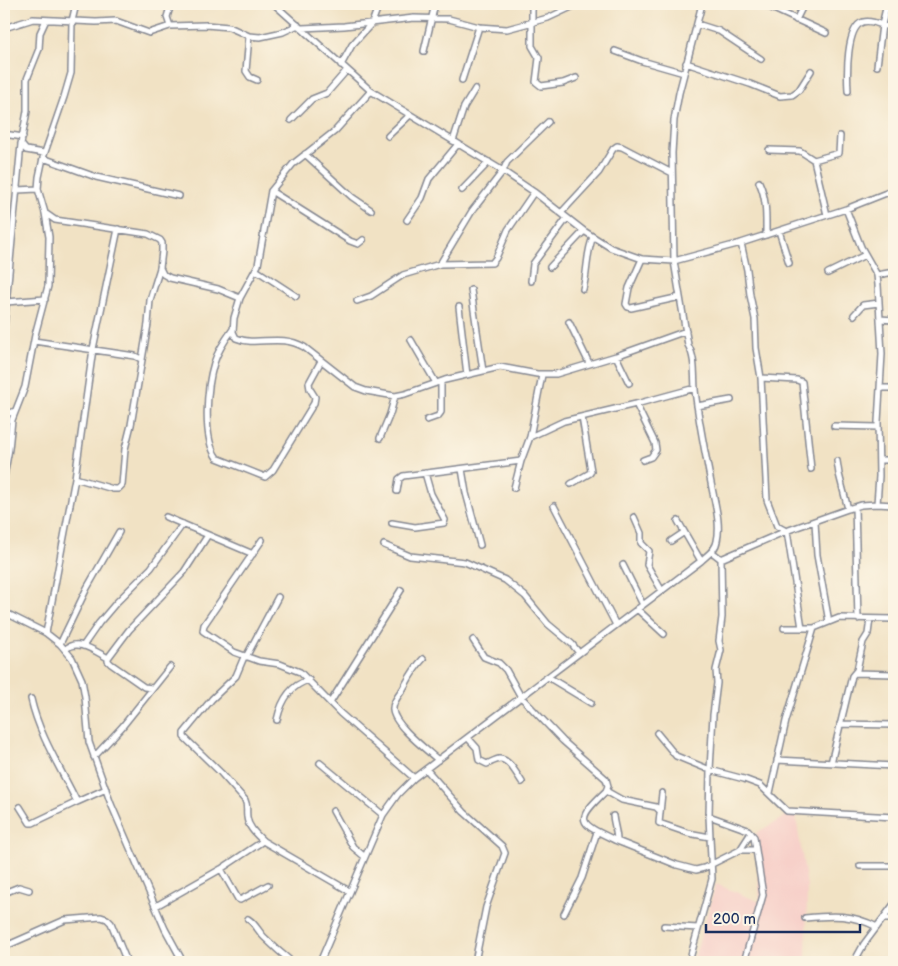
<svg xmlns="http://www.w3.org/2000/svg" width="898" height="966" font-family="'Balsamiq Sans',sans-serif">
<style>
.built{fill:#f7d0c9}
.lines{fill:none;stroke-linecap:round;stroke-linejoin:round}
.minor-casing{stroke:#868891;stroke-width:8}
.minor{stroke:#fff;stroke-width:5}
</style>
<rect width="100%" height="100%" fill="#fcf5e5"/>
<filter id="ink" filterUnits="userSpaceOnUse"><feTurbulence type="fractalNoise" baseFrequency=".02" numOctaves="2"/><feDisplacementMap in="SourceGraphic" scale="10" xChannelSelector="R" yChannelSelector="G"/><feConvolveMatrix kernelMatrix="1 2 1 2 8 2 1 2 1" color-interpolation-filters="sRGB"/></filter>
<filter id="wash" filterUnits="userSpaceOnUse"><feTurbulence type="fractalNoise" baseFrequency=".0096" numOctaves="4" result="noise"/><feDisplacementMap in="SourceGraphic" scale="20" xChannelSelector="R" yChannelSelector="G"/><feGaussianBlur stdDeviation="1.12" result="paint"/><feColorMatrix in="noise" values="0 0 0 0 0 0 0 0 0 0 0 0 0 0 0 0 0 1.4 0 .05"/><feComposite in="paint" operator="in"/></filter>
<g filter="url(#wash)">
<rect width="100%" height="100%" fill="#f1e2c4"/>
<!-- built -->
<path class="built" d="M795,811L807,886L806,962H693L716,884L760,902L756,833Z"/>
</g>
<g filter="url(#ink)">
<g class="lines">
<defs>
<path id="minor" d="M274,4L371,91L503,171L534,192L584,231L611,248L642,259L674,261L741,243L846,209L894,190
M532,4V46L539,58L536,82L541,86L563,83L576,78
M763,4L826,33
M796,20L804,4
M697,24L719,31L761,59
M170,26L167,17L171,4
M4,28L33,19L96,22L116,21L149,33L170,26L206,25L229,27L249,36L260,37L283,32L298,25
M302,28L344,26L414,18L449,19L479,27L507,29L548,18L578,4
M249,36L246,71L250,77L257,80
M424,51L435,4
M615,51L642,61L684,73
M686,63L750,84L780,96L792,95L799,90L811,71
M341,65L352,45L372,23L379,4
M877,66L882,25L894,28
M462,80L479,27
M371,91L335,131L293,164L271,191L258,265L240,298L234,318L233,332L236,338C257,347 279,333 304,347L355,387L366,391L395,396L405,394L445,380L500,367L537,374H556L616,356L686,331
M848,91C847,75 846,27 863,22C869,20 877,23 882,25L887,4
M291,120L312,99L327,93L347,70
M4,134L23,137
M388,136L410,115
M453,141L464,107L475,89
M21,144L26,150L44,153
M769,150L800,151L814,160L827,215
M305,154L352,197L371,210
M43,158L96,177L179,196
M814,160L839,153L840,136
M759,182C767,199 766,216 766,235
M17,190L38,189
M462,190L489,162
M271,191L350,241L358,244L363,240
M846,209L861,247L877,275L878,285L882,354L878,422L879,476L877,504
M45,213L55,220L148,234L160,240L162,243V251L160,268L150,300L148,324L131,425L125,449L122,485L118,489H113L75,478
M561,213L599,172L613,149L617,146L622,147L672,173
M407,220L422,198L429,179L458,144
M779,231L789,263
M741,243L747,270L750,295L755,319L756,348L761,378L767,500L777,526L786,531
M642,259L629,288L626,304L628,307L631,308L680,297
M440,264L472,211L503,171L507,162L548,122
M550,267L584,231
M160,268L163,274L170,278L218,289L240,298
M256,270L296,296
M828,273L865,255
M877,275L894,272
M531,281L533,264L567,218
M583,289C588,271 586,253 593,237
M471,290L483,371
M357,301L371,296L403,275L440,264L492,263L496,258L508,230L534,192
M6,302L45,299
M459,307L467,375
M854,315L863,305L879,303
M880,319L894,320
M569,322L589,363
M4,326L21,144L27,111V79L39,49L40,33L46,20
M233,329C225,340 218,350 214,363C207,386 202,438 217,458L265,477L273,470L314,403L315,397L310,389L309,383L321,361
M411,340L436,383
M34,341L135,356L141,359
M616,356L629,383
M761,378L797,380L802,382L811,469
M881,388H894
M636,404L655,443L656,450L651,457L643,460
M697,406L731,400
M4,415L15,411
M427,420L438,416L441,412V382
M834,426L878,427
M530,437L564,421L636,404L695,388
M380,438L390,414L395,396
M879,460H894
M837,461L839,474L848,509
M462,469L466,493L480,545
M4,476L9,449L12,420L25,387L35,335L48,286L49,237L45,213L38,189L39,177L43,158L64,97L71,73L72,21L76,4
M571,484L590,473L591,471L582,417
M514,488L521,461L530,437L542,375
M397,491L399,479L403,476L521,461
M554,506L616,625
M855,507L858,619
M166,517L253,554
M634,517L641,533V543L649,551L647,565L662,591
M678,521L701,561
M815,522L817,555L829,622
M392,523L415,527L444,523L445,520L431,494L425,473
M787,531L802,628
M262,540L204,625L203,631L234,652L259,661L280,664L300,672L340,713L414,778
M671,541L683,533
M384,545L410,556L465,562L505,580L525,596L548,624L572,644L579,653
M721,559L786,531L848,509L861,505L877,504L894,505
M623,565L643,605
M637,609L664,634
M4,612L46,633L60,644L72,658L82,680L85,697L89,742L111,804L165,929L183,962
M784,628H814L839,618L894,619
M46,633L75,478L93,349L118,229
M473,640L484,657L499,663L506,670L521,697L563,741L606,779L608,786L606,791C573,822 579,823 617,841
M60,644L87,588L119,532
M83,646L99,623L116,603L151,568L183,524
M65,650C77,637 96,652 108,658
M244,657L236,676L212,699L184,733V737L221,773L245,800C248,806 246,810 247,817C248,827 256,834 263,841L349,891
M246,657L278,597
M423,659C414,668 409,678 403,689C399,695 392,703 393,710C394,725 427,750 438,760
M855,673L894,674
M548,677L591,703
M152,688L144,687L111,664L108,661V658L129,630L184,572L208,535
M31,699C39,735 61,769 77,802
M330,703L401,590
M277,720C281,702 290,685 309,680
M840,724L894,725
M657,733L676,756L710,770L744,779L760,785L787,811L894,817
M468,738L477,748L479,760L487,764C491,762 495,760 499,759C509,758 517,775 522,782
M94,757L122,727L170,667
M777,760L894,766
M320,763L383,815
M831,763L852,676L857,670L863,642L868,634L870,619
M426,769L464,812L502,846L505,853L486,907L475,962
M606,791L622,800L656,807L659,810
M662,793L659,823L688,833L710,837
M770,793L786,721L814,628
M20,807L30,823H33L77,802L106,789
M333,811L353,847L365,857
M613,816C614,825 617,832 617,841L677,865L696,870L704,868L740,850H756
M709,816L748,830L754,837L763,895L744,962
M740,850L751,833
M860,866H894
M221,869L238,899L240,900L268,885
M4,893L19,887L29,890
M156,906L221,869L263,841
M564,914L582,878L597,832
M805,918C833,915 852,914 877,927
M248,919C256,924 258,931 264,937C273,946 282,954 292,962
M884,919H894
M664,926L698,928
M4,950L6,946L65,920L101,917L107,919L111,923L127,962
M320,962L383,815L398,794L414,778L701,561C707,555 716,550 717,541C721,524 715,504 712,488C706,458 700,428 696,398C693,381 697,360 688,345L674,261L672,153L674,120L679,93L702,4
M689,962L712,879L709,816L710,770L713,715L717,683L716,670L721,650L719,641L722,617L721,559L712,552
M854,962L864,944L894,904"/>
</defs>
<!-- minor casing -->
<use href="#minor" class="minor-casing"/>
<!-- minor -->
<use href="#minor" class="minor"/>
</g>
</g>
<!-- margin -->
<rect width="898" height="966" fill="none" stroke="#fcf5e5" stroke-width="20"/>
<!-- scale -->
<path d="M706 924v8h154v-8" fill="none" stroke="#1b2f5e" stroke-width="2.5"/>
<text x="713" y="924" font-size="15" fill="#1b2f5e" stroke="#fcf5e5" stroke-width="4" paint-order="stroke">200 m</text>
</svg>
